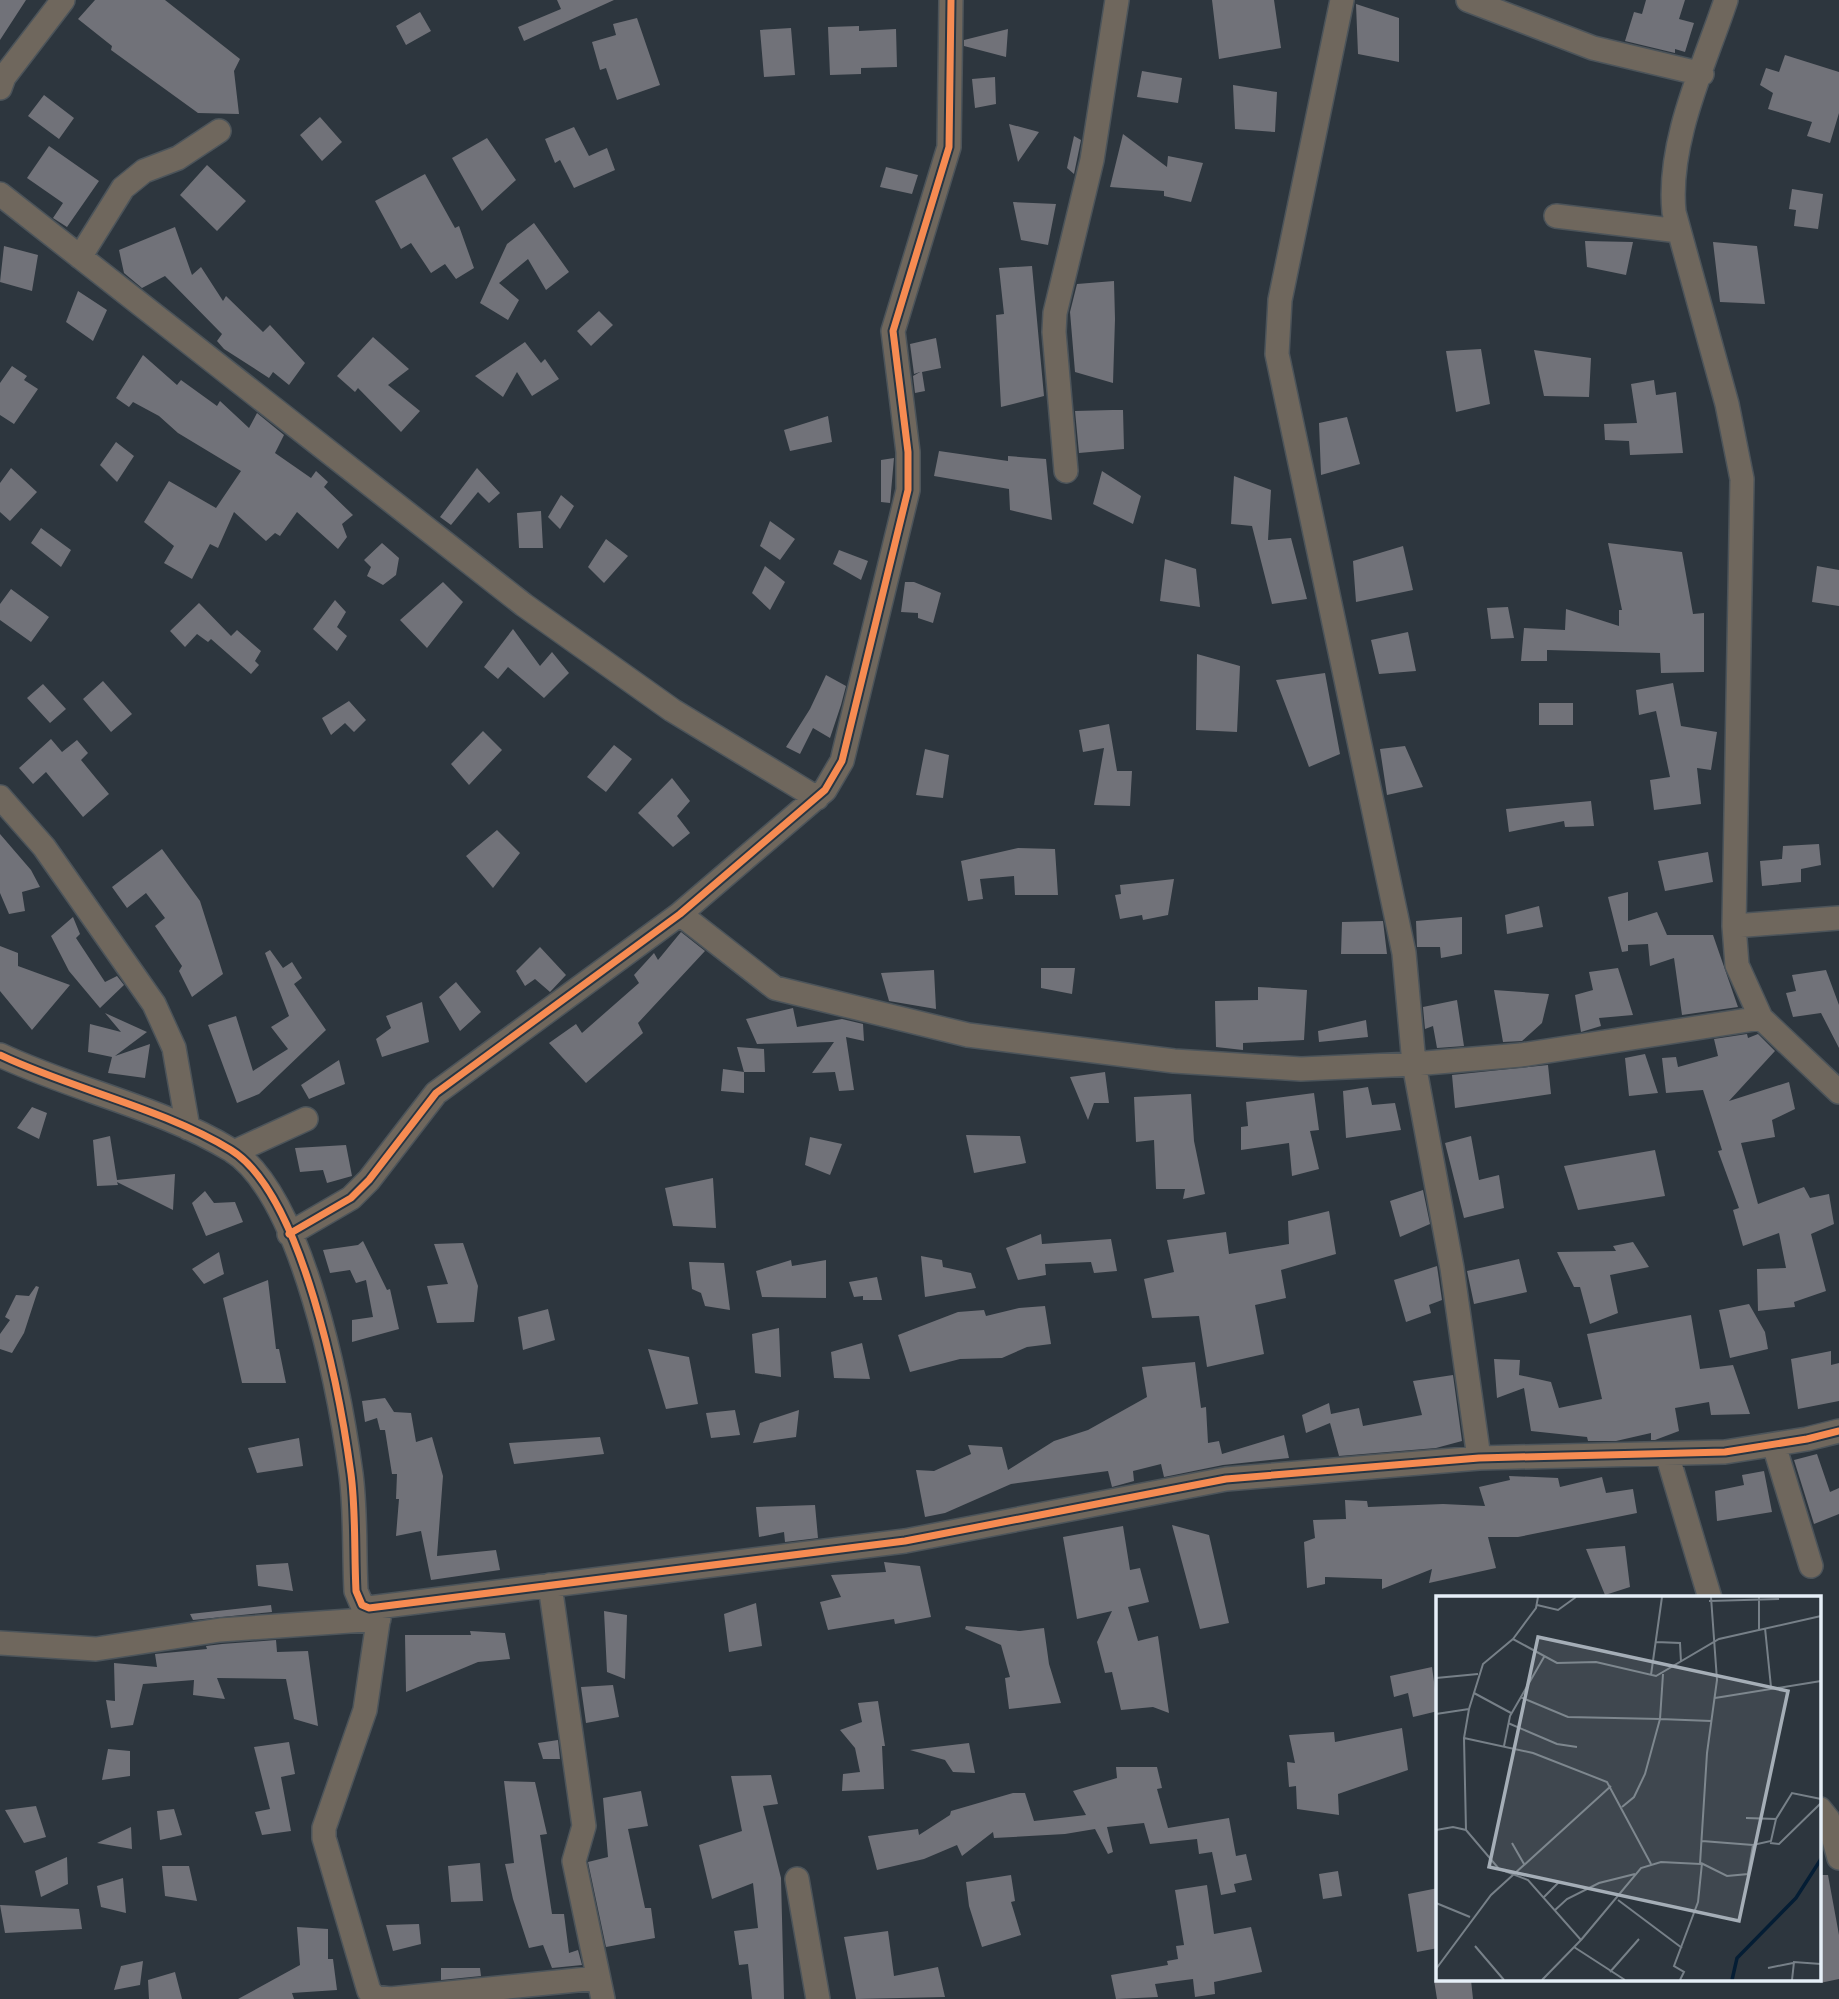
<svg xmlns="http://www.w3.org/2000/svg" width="1839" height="1999" font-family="Arial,sans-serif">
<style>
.building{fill:#717279}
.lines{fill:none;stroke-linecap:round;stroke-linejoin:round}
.minor-casing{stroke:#4c545a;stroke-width:26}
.minor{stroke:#6f675d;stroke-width:23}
.cycleway-casing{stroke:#273644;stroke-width:11}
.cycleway{stroke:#f68b52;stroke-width:7}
.inset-river{fill:none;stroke:#041d34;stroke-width:3.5}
.inset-road{fill:none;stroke:#778088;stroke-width:2}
.view{fill:#a5aeb7;fill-opacity:0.15;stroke:#a5aeb7;stroke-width:3.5}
.inset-edge{fill:none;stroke:#e6eff8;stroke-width:3.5}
</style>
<rect width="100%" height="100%" fill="#2d363e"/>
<!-- building -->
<path class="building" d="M0,0H26L0,40Z
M95,0H165L240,59L234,71L239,114L198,113L111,50L112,46L78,19Z
M557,0H614L524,41L518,27L561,9Z
M1212,0H1274L1281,48L1219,59Z
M1646,0H1685L1679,19L1694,23L1685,52L1675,49V53L1625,41L1634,12L1642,14Z
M1356,4L1399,18V62L1358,54Z
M420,12L431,31L406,45L396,26Z
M637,18L660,85L617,100L606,68L600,70L592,42L616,35L613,24Z
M859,26V31L896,29L897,67L861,68V74L830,75L828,27Z
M791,28L795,75L764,77L760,30Z
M1008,29L1006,57L964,46V40Z
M1785,55L1839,72V113L1830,143L1807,136L1812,122L1768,109L1773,93L1760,85L1766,68L1779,72Z
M1142,71L1182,78L1178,103L1137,97Z
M995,77L996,104L975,108L972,79Z
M1233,85L1277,92L1275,132L1235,129Z
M44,95L74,118L59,139L28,116Z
M320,117L342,142L322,161L300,135Z
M1009,124L1039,132L1018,162Z
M574,127L589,156L607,148L615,170L574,188L560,160L555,163L545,139Z
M1123,134L1167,167L1168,156L1203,163L1191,202L1164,196V191L1110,187Z
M1074,136L1081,140L1074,174L1067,168Z
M487,138L516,180L482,211L452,158Z
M49,146L99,181L67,227L53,218L63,203L27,178Z
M207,165L246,201L217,231L180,195Z
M886,167L918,175L912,194L880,187Z
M425,174L455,228L459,226L474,268L456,279L445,264L431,273L411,243L401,249L375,201Z
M1792,189L1823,194L1818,229L1794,226L1796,210L1789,209Z
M1013,202L1056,204L1048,245L1021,240Z
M534,223L569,272L546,290L528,259L499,283L519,300L508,320L480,303L507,244Z
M175,227L192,275L201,267L223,301L226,296L263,332L270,325L305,363L289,385L273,372L269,378L224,349L217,341L222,334L165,276L142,288L124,273L119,250Z
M1585,241L1633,242L1626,275L1587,267Z
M1713,242L1757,246L1765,304L1720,302Z
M4,246L38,255L32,291L0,282Z
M1032,266L1044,396L1001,407L996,315L1004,314L999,268Z
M1114,281L1115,319L1113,383L1075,372L1070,312L1077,284Z
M78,291L107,310L93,341L66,322Z
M599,311L613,325L591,346L577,331Z
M373,337L409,369L388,385L420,411L401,432L358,388L355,392L337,376Z
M936,338L941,368L922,372L925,391L915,393L913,376L920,372L914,374L910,344Z
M525,342L541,363L545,359L559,379L532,396L517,372L503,397L475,376Z
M1481,349L1490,404L1456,412L1446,351Z
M1534,350L1591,358L1589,397L1544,396Z
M143,355L177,385L181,380L217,406L220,401L249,428L257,413L284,435L275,453L311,478L316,471L328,482L324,487L353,515L342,524L347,537L338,549L297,512L280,536L275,533L266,541L234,512L218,548L210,544L192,579L164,563L174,546L144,522L169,481L216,508L241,471L178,433L159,416L133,402L129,407L116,398Z
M12,366L27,376L24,380L38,389L14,424L0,415V383Z
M1654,380L1656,395L1676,392L1683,453L1630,455L1629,441L1605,440L1604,424L1637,423L1631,384Z
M1112,410H1123L1124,449L1079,453L1075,411Z
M828,416L832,442L790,451L784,430Z
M1347,417L1360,464L1321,475L1319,423Z
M116,442L134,456L117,482L100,465Z
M939,451L1008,461V456L1046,459L1052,520L1010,510L1009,489L934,476Z
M894,458L890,503L881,502V460Z
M11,468L37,492L10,521L0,512V483Z
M477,468L500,493L489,503L478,492L451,525L440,517Z
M1102,471L1141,496L1133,524L1093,504Z
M1234,476L1271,490L1268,540L1291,538L1307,599L1272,604L1252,526L1231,524Z
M561,495L574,506L560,529L548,517Z
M541,511L543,548H519L517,513Z
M770,521L795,539L780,560L760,546Z
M41,528L71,550L61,567L31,543Z
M606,539L628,556L604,583L588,567Z
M382,543L399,558L396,575L383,585L367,576L371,567L364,560Z
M1608,543L1682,552L1693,614L1704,613V672L1661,673L1660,653L1547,650V661H1521L1524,628L1565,630L1566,609L1619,626V610H1622Z
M1403,546L1413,590L1356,602L1353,561Z
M839,550L868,561L861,580L833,564Z
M1165,559L1196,569L1200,607L1160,601Z
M765,566L785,582L770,610L752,593Z
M1817,566L1839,570V606L1812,602Z
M443,582L463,602L427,648L400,620Z
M905,582H914L941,593L933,623L918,618V613L901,612Z
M11,589L49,617L31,642L0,620V604Z
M335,600L346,612L337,627L347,636L337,651L313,629Z
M199,603L231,636L237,630L261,651L255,661L259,665L251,674L211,639L208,642L197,634L185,647L170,631Z
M1508,607L1514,638L1491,639L1487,608Z
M513,629L540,666L552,652L569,673L544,698L508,667L498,679L484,667Z
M1408,632L1416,671L1379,674L1371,640Z
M1197,654L1240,666L1237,732L1196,730Z
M1325,673L1340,754L1309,767L1276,680Z
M826,675L846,686L841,705L830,738L813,728L800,754L786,747L810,709Z
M103,681L132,714L111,732L83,699Z
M1673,683L1681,726L1717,732L1711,770L1697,768L1701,804L1654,810L1650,780L1670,777L1656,711L1639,715L1636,690Z
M43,684L66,709L50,723L27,698Z
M349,701L366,720L354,732L345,723L331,735L322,718Z
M1539,703H1573V725H1539Z
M1109,724L1117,771H1132L1130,806L1094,805L1104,748L1083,752L1079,730Z
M483,731L502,750L469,785L451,764Z
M51,739L62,752L77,740L88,753L81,760L109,794L83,817L46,772L33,784L19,768Z
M614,745L632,759L606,792L587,777Z
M1405,746L1423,787L1387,795L1380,749Z
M925,749L949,755L943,798L916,795Z
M672,778L690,801L677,816L690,833L673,847L638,813Z
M1591,801L1594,826L1565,827L1564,821L1509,832L1506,809Z
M497,830L520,853L493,888L466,856Z
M0,834L31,870L40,887L22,892L25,911L9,914L0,893Z
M1819,844L1821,865L1801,869V882L1762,886L1760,861L1782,859L1783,846Z
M1018,848L1055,849L1058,895H1015L1014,876L980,879L983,899L968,901L961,861Z
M162,849L200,901L223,974L192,997L179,971L182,966L155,926L165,918L146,893L127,908L112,887Z
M1708,852L1713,882L1665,891L1658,861Z
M1174,879L1168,915L1143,920L1142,915L1120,919L1115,895L1121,894L1120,885Z
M1628,892V921L1657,912L1667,935H1713L1738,1007L1682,1015L1674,958L1650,966L1648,944L1628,945V951L1622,952L1608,897Z
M1539,906L1543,927L1507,934L1505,915Z
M73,917L80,934L76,938L105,982L117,976L124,985L100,1008L69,971L51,936Z
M1462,917V954L1441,958L1440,947H1417L1416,921Z
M1383,921L1387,954H1341L1342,922Z
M681,932L705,951L638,1023L643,1033L586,1083L549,1043L576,1024L582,1033L639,983L634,975L654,953L658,960Z
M0,946L18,953V966L70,985L32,1030L0,991Z
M540,947L566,975L550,992L535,979L525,986L516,971Z
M270,950L283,968L292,962L302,978L294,984L326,1030L259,1094L237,1103L208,1025L236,1016L253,1071L288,1049L271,1027L289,1016L265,953Z
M1041,968H1075L1072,994L1041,988Z
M1618,968L1633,1015L1599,1018L1601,1026L1581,1032L1575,995L1593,990L1589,972Z
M934,970L936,1009L889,1001L881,973Z
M1826,970L1839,1005V1048L1821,1013L1793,1017L1786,993L1796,991L1792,975Z
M456,982L481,1012L460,1031L439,997Z
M1258,987L1307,990L1304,1040L1243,1043V1050L1216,1047L1215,1001L1258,1000Z
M1494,990L1549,994L1542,1023L1522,1041L1503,1042Z
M1457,1000L1464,1046L1437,1048L1433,1026L1425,1029L1423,1007Z
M422,1002L429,1042L382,1057L376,1039L391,1028L386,1016Z
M793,1008L797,1027L842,1019L863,1024L864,1041L846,1037L854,1090L839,1091L835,1072L812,1073L834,1042L757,1044L746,1019Z
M105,1013L147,1032L115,1056L150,1044L145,1078L108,1073L112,1057L88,1052L90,1024L121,1032Z
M1366,1020L1368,1037L1319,1042L1318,1031Z
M1747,1034L1748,1038L1758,1034L1775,1051L1729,1101L1789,1082L1795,1109L1772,1120L1775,1137L1741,1143L1758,1204L1804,1187L1810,1198L1829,1194L1834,1224L1811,1234L1826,1291L1794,1302L1795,1307L1758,1311L1757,1269L1786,1268L1779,1233L1743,1246L1733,1210L1739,1208L1718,1151L1722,1150L1703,1090L1666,1093L1662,1058L1676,1057L1678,1067L1718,1056L1714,1039Z
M737,1047L764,1049L765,1072H744Z
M1645,1054L1658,1093L1629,1096L1625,1058Z
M339,1060L345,1084L309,1099L301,1085Z
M1548,1065L1551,1094L1455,1108L1452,1075Z
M723,1069L744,1072V1093L721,1091Z
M1105,1072L1109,1103H1094L1088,1120L1070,1077Z
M1368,1087L1372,1105L1395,1103L1401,1130L1346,1138L1343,1091Z
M1314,1093L1319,1130L1310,1131L1319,1169L1292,1176L1289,1143L1241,1150V1127L1248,1126L1246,1102Z
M1191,1094L1194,1141L1205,1194L1183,1199L1185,1189H1156L1154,1140L1136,1142L1134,1097Z
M32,1107L47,1113L39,1139L17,1128Z
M966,1135L1020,1136L1026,1163L974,1173Z
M110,1136L117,1180L175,1174L173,1210L117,1182L118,1185L97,1186L93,1140Z
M1471,1136L1479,1180L1499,1175L1504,1208L1464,1218L1445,1143Z
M810,1137L842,1144L830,1175L805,1165Z
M346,1145L352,1176L327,1183L323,1170L300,1172L295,1148Z
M1655,1150L1665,1196L1578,1210L1564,1166Z
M713,1178L716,1228L673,1226L665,1188Z
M1423,1190L1430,1224L1400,1237L1390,1201Z
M205,1191L214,1203L235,1202L243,1222L206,1236L192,1203Z
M1329,1211L1336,1254L1281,1270L1286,1298L1255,1305L1264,1354L1207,1367L1199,1316L1152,1318L1144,1279L1174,1272L1167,1240L1226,1232L1229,1254L1289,1244L1288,1221Z
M1041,1234L1042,1244L1111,1239L1117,1271L1094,1273L1091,1262L1045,1264L1046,1275L1018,1280L1006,1248Z
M363,1241L387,1290L390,1289L399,1329L352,1342V1320L373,1317L366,1280L356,1283L350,1270L330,1273L323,1250L358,1245Z
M1633,1242L1649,1267L1610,1275L1618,1313L1590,1324L1580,1287H1574L1557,1252L1616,1251L1613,1246Z
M463,1243L478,1286L474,1322L437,1323L427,1286L448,1284L434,1244Z
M219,1252L224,1274L204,1284L192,1269Z
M921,1256L942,1260L943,1267L971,1273L976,1288L925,1297Z
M1519,1259L1527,1292L1474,1304L1467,1271Z
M791,1260L792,1266L826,1260V1298L762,1297L756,1271Z
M689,1262L724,1263L730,1310L705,1306L701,1293L692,1289Z
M1437,1266L1442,1300L1429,1305L1431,1313L1406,1322L1394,1280Z
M877,1277L882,1300H863V1296L854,1297L849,1282Z
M268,1280L276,1349H279L286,1383H242L223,1298Z
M36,1286L39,1287L24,1333L12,1353L0,1349V1334L10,1320L5,1317L16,1295L29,1296Z
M1749,1304L1765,1332L1768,1349L1730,1358L1719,1310Z
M1045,1306L1051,1344L1027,1347L1002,1358L960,1359L910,1372L898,1335L958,1312L984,1310L986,1316L1019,1308Z
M548,1309L555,1340L523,1350L518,1317Z
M1691,1315L1700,1369L1733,1365L1750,1414L1711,1415L1709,1402L1675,1408L1679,1431L1655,1440H1651V1433L1616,1441H1588L1587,1437L1531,1431L1524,1388L1497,1398L1494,1359L1520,1360L1519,1375L1551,1382L1559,1408L1602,1399L1587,1334Z
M779,1328L781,1377L755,1373L752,1334Z
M862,1343L870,1379L834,1378L831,1352Z
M648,1349L689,1357L698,1404L666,1409Z
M1831,1351V1365L1839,1363V1401L1798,1409L1791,1359Z
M1195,1362L1201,1408L1206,1407L1208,1443L1219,1441L1222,1454L1284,1435L1289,1458L1223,1465L1164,1477L1161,1464L1133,1471L1134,1481L1112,1487L1108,1471L1011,1484L945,1513L925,1517L916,1470L934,1471L971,1454L968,1445L1002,1447L1008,1470L1054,1441L1088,1430L1147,1397L1142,1367Z
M1453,1375L1462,1441L1436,1448L1339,1456L1330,1423L1306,1433L1302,1415L1329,1403L1331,1414L1359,1408L1363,1426L1422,1415L1413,1381Z
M385,1398L394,1412L411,1413L416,1442L432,1437L443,1476L437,1556L496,1550L500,1570L431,1580L421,1531L396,1536L399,1499H396L397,1474H392L385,1430H380L377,1418L365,1422L362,1401Z
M735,1410L740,1435L711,1438L706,1413Z
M799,1410L796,1437L753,1443L760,1423Z
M600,1437L604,1454L514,1464L509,1443Z
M299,1438L303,1466L257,1473L248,1448Z
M1817,1454L1830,1492L1839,1488V1514L1814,1524L1794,1460Z
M1764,1471L1772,1512L1717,1521L1715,1491L1744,1485L1742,1475Z
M1509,1476L1558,1478L1560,1487L1602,1477L1606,1493L1633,1489L1637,1513L1518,1537H1488L1496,1568L1429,1583L1432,1569L1382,1589V1579L1325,1577V1584L1307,1588L1304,1542L1315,1538L1313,1520L1346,1519L1345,1500L1367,1501L1368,1507L1443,1504L1485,1506L1479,1487L1510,1480Z
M815,1505L818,1538L785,1542L784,1532L759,1537L756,1507Z
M1172,1525L1209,1535L1229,1623L1200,1629Z
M1123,1526L1130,1570L1140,1568L1149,1602L1128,1607L1138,1641L1158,1636L1169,1713L1153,1707L1121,1710L1112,1672L1105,1673L1097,1642L1112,1611L1077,1619L1063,1537Z
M1625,1546L1630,1587L1605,1595L1586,1549Z
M884,1562L920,1566L931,1617L895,1624L894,1619L828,1630L820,1602L841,1597L831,1575L886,1572Z
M288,1563L293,1591L258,1586L256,1565Z
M756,1603L762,1646L729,1652L724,1614Z
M271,1605L272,1612L193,1620L190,1614Z
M604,1611L627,1615L625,1679L607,1672Z
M966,1626L1020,1631L1044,1628L1049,1664L1061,1703L1009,1709L1005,1678L1010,1677L1001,1645L965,1629Z
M470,1631L505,1633L510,1659L478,1662L406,1692L405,1635H471Z
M276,1640L277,1652L308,1651L318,1726L294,1719L286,1679L217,1678L225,1699L193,1695L194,1680L143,1684L133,1725L111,1728L106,1700L115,1701L114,1663L157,1667L155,1654L207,1649L206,1646L222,1644Z
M1432,1667L1438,1711L1413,1717L1408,1693L1394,1697L1390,1676Z
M613,1685L619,1717L586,1723L581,1687Z
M878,1701L885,1746H882L884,1789L842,1791L843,1774L860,1772L855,1748L840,1730L862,1722L858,1703Z
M1402,1728L1408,1770L1338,1794L1339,1815L1297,1809L1296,1786L1289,1787L1287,1762L1295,1763L1289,1735L1334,1732L1335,1742Z
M558,1740L560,1759H543L538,1743Z
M289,1742L295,1774L281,1777L291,1831L262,1835L255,1812L270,1809L254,1747Z
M969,1743L975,1773L953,1772L945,1760L910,1750Z
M108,1749L130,1751V1776L102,1780Z
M1116,1767H1157L1162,1788L1157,1789L1168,1828L1229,1818L1236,1856L1246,1854L1252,1880L1234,1884L1236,1892L1221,1895L1212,1852L1199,1854L1197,1839L1150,1844L1144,1823L1107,1827L1113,1852L1108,1854L1095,1829L1065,1834L994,1838L993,1832L962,1856L957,1845L924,1859L877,1870L868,1836L918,1829L919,1835L950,1815L951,1811L1013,1793H1025L1034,1821L1086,1815L1073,1791L1117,1778Z
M771,1775L778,1804L763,1806L781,1878L784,1999H752L748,1964L739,1965L734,1931L758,1928L753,1883L712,1899L699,1845L742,1831L731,1776Z
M504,1781L535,1782L547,1834L540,1835L552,1914H564L569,1953L578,1950L582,1965L552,1968L543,1945L529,1948L513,1899L505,1864L514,1863Z
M641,1791L648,1826L628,1829L645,1908H651L655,1938L606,1947L588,1862L608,1857L603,1798Z
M36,1806L46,1837L24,1843L5,1810Z
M174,1809L182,1835L160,1840L157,1811Z
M131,1827L132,1849L97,1843Z
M67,1857L68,1884L41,1897L35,1871Z
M480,1863L483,1901L451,1902L448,1866Z
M162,1866H189L197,1901L165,1896Z
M1338,1871L1342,1896L1323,1899L1319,1874Z
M1011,1875L1015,1901L1011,1902L1021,1935L982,1947L969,1906L966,1882Z
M1820,1875H1828L1839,1935V1979L1820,1983Z
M123,1878L126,1913L101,1907L97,1886Z
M1207,1885L1214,1934L1251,1927L1262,1972L1214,1982L1215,1994L1195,1997L1193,1979L1155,1984L1158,1997L1116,1999L1111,1975L1168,1965L1167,1961L1178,1959L1176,1946L1184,1945L1175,1890Z
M1438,1888V1948L1417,1952L1408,1894Z
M0,1905L79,1909L82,1929L5,1933Z
M419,1924L421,1944L393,1951L386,1925Z
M297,1927L328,1929V1959H333L337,1990L292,1993L294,1999H238L300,1965Z
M888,1931L894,1976L938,1967L945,1997L856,1999L844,1937Z
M143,1961L140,1985L114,1990L121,1966Z
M441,1968H480L481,1976L441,1980Z
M175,1972L182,1999H149L148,1980Z
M1434,1980H1471L1473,1999H1437Z"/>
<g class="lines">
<defs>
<path id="minor" d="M1342,0L1280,300L1277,354L1404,953L1414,1064L1521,1055L1761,1018
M1468,0L1593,48L1702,74
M1726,0C1704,66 1667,142 1674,212L1727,404L1742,479L1734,926L1737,965L1761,1018L1839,1092
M0,88L4,77L63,0
M0,194L524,605L672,710L817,798
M1556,216L1679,231
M80,257L123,188L144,171L178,158L219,131
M1066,471L1054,332L1055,313L1092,160L1117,0
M0,797L44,847L154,1004L174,1048L188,1128
M680,914L775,988L968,1035L1174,1061L1301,1069L1414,1064L1452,1268L1479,1458
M1734,926L1839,918
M0,1055C74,1090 162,1108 231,1150C303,1195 340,1393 351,1474C356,1512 354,1552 356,1591L362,1605L369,1608L905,1541L1226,1479L1479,1458L1725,1452L1807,1439L1839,1431
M234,1152L306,1119
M289,1234L351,1198L369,1180L436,1093L680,914L825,790L842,761L908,490V452L893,331L949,147L951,0
M1774,1445L1811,1566
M1667,1454L1710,1598
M550,1585L584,1826L574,1861L603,1999
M380,1608L365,1710L324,1828V1838L369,1991L375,1997L390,1999L597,1978
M0,1643L96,1649L220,1630L379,1619
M1820,1809L1828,1819L1839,1858
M797,1879L818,1999"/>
</defs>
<!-- minor casing -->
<use href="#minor" class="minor-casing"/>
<!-- minor -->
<use href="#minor" class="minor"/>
<defs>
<path id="cycleway" d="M0,1055C74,1090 162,1108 231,1150C303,1195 340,1393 351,1474C356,1512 354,1552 356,1591L362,1605L369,1608L905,1541L1226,1479L1479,1458L1725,1452L1807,1439L1839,1431
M289,1234L351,1198L369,1180L436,1093L680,914L825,790L842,761L908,490V452L893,331L949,147L951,0"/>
</defs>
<!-- cycleway casing -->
<use href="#cycleway" class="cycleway-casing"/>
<!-- cycleway -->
<use href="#cycleway" class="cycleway"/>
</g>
<!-- overview -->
<g transform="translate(1436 1596)">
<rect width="385" height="385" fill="#2d363e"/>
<path class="inset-river" d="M296,384L301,362L360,302L385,263"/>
<path class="inset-road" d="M273,5L343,3M101,9L122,14L140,1M329,32L335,91M323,33V1M77,43L100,12L102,1M220,46L244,47L245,66M215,79L226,1M0,82L42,78M38,97L75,117M84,101L132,121L224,123L227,78M279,102L385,85M0,118L33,113M72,127L121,148L141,151M28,142L97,157L171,186L215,268M68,150L74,120L108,61M186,211L198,201L209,178L224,123L275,125M340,223L356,197L385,203M0,234L17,231L30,234L63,273L92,284L145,344L106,384M30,234L28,142L33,113L47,68L77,43L121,67L160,66L220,80L283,43L385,20M266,245L317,249L335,245L340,223L310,222M76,247L88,268M334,247L343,248L385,207M265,267L291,280L312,278L317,249M107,302L123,286M182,304L246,352M0,307L34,321M118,315L131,303L163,287L199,278M145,344L205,272L225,266L264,268L271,157L281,84L275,1M39,350L68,384M138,351L189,384M332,372L357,367M0,373L55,299L175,190M174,376L203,343M244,384L248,376L238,370L262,306L266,267M356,384L358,366L385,368"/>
<path class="view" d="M102,41L352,95L303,325L53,271Z"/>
<rect width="385" height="385" class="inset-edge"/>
</g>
</svg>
